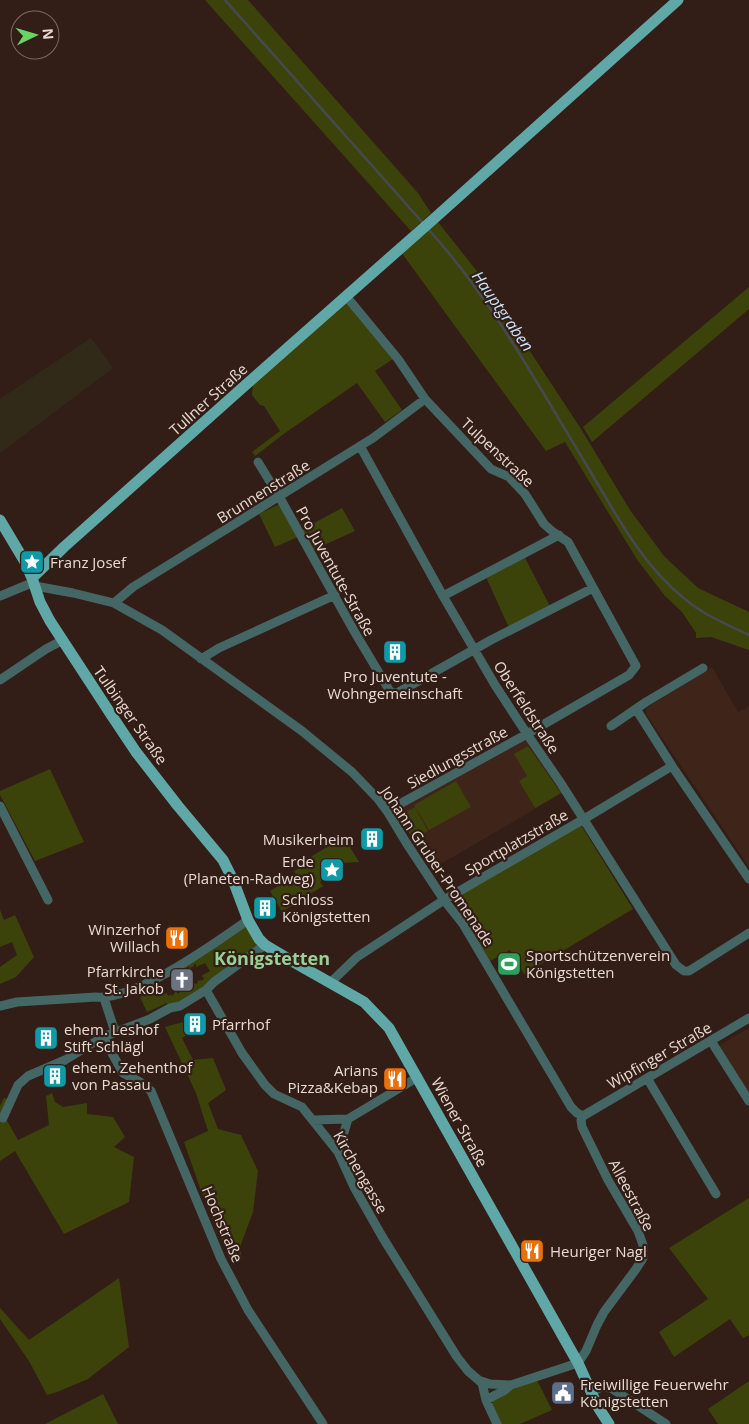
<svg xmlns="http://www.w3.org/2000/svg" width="749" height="1424" font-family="'Open Sans',sans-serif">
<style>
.built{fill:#3e2419}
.industrial{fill:#322a19}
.green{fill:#3c430a;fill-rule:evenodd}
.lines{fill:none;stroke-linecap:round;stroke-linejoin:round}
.stream{stroke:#464a50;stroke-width:2.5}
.minor{stroke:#446665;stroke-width:9}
.major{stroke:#5fa8a7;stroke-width:11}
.labels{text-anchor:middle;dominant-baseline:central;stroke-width:4.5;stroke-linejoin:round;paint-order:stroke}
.street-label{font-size:15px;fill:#e7d9d3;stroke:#321e16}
.poi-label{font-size:15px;fill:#e7d9d3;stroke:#321e16;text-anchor:start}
.water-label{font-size:16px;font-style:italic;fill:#c8e6ff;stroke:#321e16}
.quarter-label{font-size:18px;font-weight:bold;fill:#99d095;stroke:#321e16}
</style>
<rect width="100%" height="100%" fill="#321e16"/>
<!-- built -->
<path class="built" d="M712,667L738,712L749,706V867L646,714L647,707Z
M527,734L566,791L434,868L394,811Z
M749,1028V1090H745L718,1046Z"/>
<!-- industrial -->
<path class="industrial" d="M91,338L113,368L0,453V399Z"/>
<!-- green -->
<path class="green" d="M205,0H248L418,193L431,213L411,231Z
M438,222L480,275L581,429L630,510L664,556L698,588L749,612V650L711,637L696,638V633L682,612L665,596L638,561L565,442L546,451L401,252Z
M749,287V309L592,442L583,427Z
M346,301L393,359L375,371L402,410L385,422L357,383L285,433L255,456L252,452L280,431L264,406L260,405L252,395L253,384Z
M280,504L298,537L275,547L259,514Z
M342,508L355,531L313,550L301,530Z
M525,558L552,610L510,630L486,577Z
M528,746L561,793L535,808L519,781L527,776L514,754Z
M50,769L84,842L35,861L0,795V791Z
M456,781L471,807L429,830L414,805Z
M415,807L428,831L413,839L398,817Z
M581,825L633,909L524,974L510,950L490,961L452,899Z
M344,837L359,862L342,863L331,870L332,873L320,882L323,886L282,912L270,891L296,875L294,871L304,866L302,862Z
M0,910L4,920L15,915L34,957L16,977L0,984V967L17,955L12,942L0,947Z
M248,920L265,945L214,982L170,1008L167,1003L147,1012L140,997L156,990L154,985L156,984L154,979ZM205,963L210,971L201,976L204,978L203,980L197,981L198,983L196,984L195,983L191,985L192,987L190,988L189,986L184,989L185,990H182L178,994L176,991L172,996L171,994L169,996L166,993L164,995L165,992L162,989L164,987H160L158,983L170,976L172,978L175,976V974H176L177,975L182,973L181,971L183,970L184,972L188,970L187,967H189L190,968L194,966V964H196V967Z
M183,1022L189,1034L182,1038L193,1060L213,1058L226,1090L208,1103L218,1129L241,1135L258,1171L253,1212L240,1247L242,1259L232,1264L201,1191L184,1142L208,1131L196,1093L165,1027Z
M52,1093L55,1102L63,1107L87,1103V1114L113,1117L125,1137L114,1147L134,1157L129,1202L64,1234L15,1151L0,1161V1106L4,1098L7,1099L5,1117L18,1140L49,1125L46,1096Z
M749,1198V1335L743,1338L730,1319L674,1357L659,1332L708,1299L669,1248Z
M119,1278L129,1347L88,1379L57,1392L47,1395L29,1361L0,1319V1308L29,1340Z
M536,1378L552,1410L520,1424H501L491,1400Z
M749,1381V1424H718L708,1409Z
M103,1394L118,1424H45Z"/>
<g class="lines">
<!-- stream -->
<path class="stream" d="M225,0L423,223
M428,229C492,299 537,384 586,464C616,514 640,563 686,600C704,615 728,625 749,635"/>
<!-- minor -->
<path class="minor" d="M346,296L398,359L425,399L491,469L509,477L525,494L544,524L553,532L568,542L636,666L629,675L527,734L387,811
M360,446L443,596L495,685L527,734L560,782L676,965L684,971H689L749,933
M258,462L280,498L354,631L391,693H397L491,640L593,588
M35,586L73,593L114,603L162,630L302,731L352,772L378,799L387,811L407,844L444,900L463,924L571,1107L577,1113L583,1116
M0,596L34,582
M443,596L559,535
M114,603L133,587L373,438L425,399
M201,659L219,648L335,595
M0,680L46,649L63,640
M636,709L672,766L749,879
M611,726L646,702L703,668
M0,806L48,900
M330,983L357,957L444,900L584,819L672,766
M206,990L242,1053L265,1085L274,1094L302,1107L338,1152L354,1187L383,1238L457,1357L468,1371L482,1383L486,1400L497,1424
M104,998L115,1032
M0,1006L17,1002L96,997C135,1001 215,943 248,920
M103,1037L123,1073L140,1082L151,1091L221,1259L248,1310L323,1424
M711,1041L749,1101
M647,1078L716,1194
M583,1116L749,1018
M3,1118L18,1085L28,1076L65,1060L103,1037L150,1019L170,1008L180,1006L206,990L214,982L265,945
M313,1120L348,1119
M338,1152L348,1119L418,1077
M481,1381L490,1384L511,1385L578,1363L586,1351L597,1325L604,1312L636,1269L643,1258V1245L638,1231L608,1180L582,1127L581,1120L583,1116
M592,1392L601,1387L611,1388L666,1424
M486,1400L505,1390L511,1385"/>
<!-- major -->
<path class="major" d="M0,520L25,562L32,578L40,602L50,621L112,716L136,752L178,806L223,860L233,880L248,920L259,939L265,945L297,964L364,1002L389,1028L578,1363L598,1407L609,1424
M32,578L64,547L241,389L437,216L678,0"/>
</g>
<!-- icons -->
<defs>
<symbol id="sight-square" viewBox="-11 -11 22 22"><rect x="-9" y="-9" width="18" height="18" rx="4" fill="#0f9aa8" stroke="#321e16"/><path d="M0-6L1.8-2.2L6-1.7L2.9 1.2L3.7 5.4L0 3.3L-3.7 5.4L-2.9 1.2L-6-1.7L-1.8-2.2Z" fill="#fff"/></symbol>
<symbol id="building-square" viewBox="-11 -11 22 22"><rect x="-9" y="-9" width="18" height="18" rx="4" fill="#0f9aa8" stroke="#321e16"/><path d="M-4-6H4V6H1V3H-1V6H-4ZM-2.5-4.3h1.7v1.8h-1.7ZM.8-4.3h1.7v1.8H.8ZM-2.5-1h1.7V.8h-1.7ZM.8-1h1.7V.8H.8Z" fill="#fff"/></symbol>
<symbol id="restaurant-square" viewBox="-11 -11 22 22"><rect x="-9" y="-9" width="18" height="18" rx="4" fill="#e8710a" stroke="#321e16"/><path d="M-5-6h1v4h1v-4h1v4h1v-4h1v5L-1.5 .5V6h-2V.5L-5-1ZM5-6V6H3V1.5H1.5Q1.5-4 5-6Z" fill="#fff"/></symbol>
<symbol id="stadium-square" viewBox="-11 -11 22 22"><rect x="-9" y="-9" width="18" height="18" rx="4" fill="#2e9e5b" stroke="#321e16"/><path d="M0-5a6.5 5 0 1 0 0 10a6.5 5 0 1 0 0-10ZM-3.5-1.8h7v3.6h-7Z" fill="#fff"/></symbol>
<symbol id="church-square" viewBox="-11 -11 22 22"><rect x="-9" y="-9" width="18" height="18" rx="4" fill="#6b7280" stroke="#321e16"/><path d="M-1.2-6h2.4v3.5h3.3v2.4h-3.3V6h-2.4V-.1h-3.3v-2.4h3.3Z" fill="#fff"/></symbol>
<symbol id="civic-square" viewBox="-11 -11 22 22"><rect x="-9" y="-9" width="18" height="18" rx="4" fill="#5c6f8a" stroke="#321e16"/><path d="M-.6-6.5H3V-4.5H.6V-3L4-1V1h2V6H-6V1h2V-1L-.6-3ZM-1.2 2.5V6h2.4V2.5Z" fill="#fff"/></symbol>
</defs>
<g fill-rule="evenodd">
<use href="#sight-square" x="18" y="548" width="28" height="28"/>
<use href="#building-square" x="381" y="638" width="28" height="28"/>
<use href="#building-square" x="358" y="825" width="28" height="28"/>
<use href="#sight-square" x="318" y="856" width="28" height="28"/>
<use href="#building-square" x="251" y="894" width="28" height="28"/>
<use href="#restaurant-square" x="163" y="924" width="28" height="28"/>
<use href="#stadium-square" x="495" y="950" width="28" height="28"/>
<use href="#church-square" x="168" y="966" width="28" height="28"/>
<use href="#building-square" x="181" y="1010" width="28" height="28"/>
<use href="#building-square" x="32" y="1024" width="28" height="28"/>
<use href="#building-square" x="41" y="1062" width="28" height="28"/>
<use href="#restaurant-square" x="381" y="1065" width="28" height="28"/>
<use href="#restaurant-square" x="518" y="1237" width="28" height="28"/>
<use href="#civic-square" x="549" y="1379" width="28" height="28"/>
</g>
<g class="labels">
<!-- street labels -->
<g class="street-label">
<text transform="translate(208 399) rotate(-42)">Tullner Straße</text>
<text transform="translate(498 452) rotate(43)">Tulpenstraße</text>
<text transform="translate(263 491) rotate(-32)">Brunnenstraße</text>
<text transform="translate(336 571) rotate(61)">Pro Juventute-Straße</text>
<text transform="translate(527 707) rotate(57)">Oberfeldstraße</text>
<text transform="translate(131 715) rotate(55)">Tulbinger Straße</text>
<text transform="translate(457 757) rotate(-29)">Siedlungsstraße</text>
<text transform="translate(516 842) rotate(-30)">Sportplatzstraße</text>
<text transform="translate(438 866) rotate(56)">Johann Gruber-Promenade</text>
<text transform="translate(659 1055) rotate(-30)">Wipfinger Straße</text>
<text transform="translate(460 1122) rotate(61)">Wiener Straße</text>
<text transform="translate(361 1172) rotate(60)">Kirchengasse</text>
<text transform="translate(632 1195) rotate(62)">Alleestraße</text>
<text transform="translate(223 1224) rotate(67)">Hochstraße</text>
</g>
<!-- poi labels -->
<g class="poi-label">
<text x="50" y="562">Franz Josef</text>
<text x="395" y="676" text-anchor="middle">Pro Juventute -<tspan x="395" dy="17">Wohngemeinschaft</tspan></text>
<text x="354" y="839" text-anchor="end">Musikerheim</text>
<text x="314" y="861" text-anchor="end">Erde<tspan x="314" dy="17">(Planeten-Radweg)</tspan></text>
<text x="282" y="899">Schloss<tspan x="282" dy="17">Königstetten</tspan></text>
<text x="160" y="929" text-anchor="end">Winzerhof<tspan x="160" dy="17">Willach</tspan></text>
<text x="526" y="955">Sportschützenverein<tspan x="526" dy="17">Königstetten</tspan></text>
<text x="164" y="971" text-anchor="end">Pfarrkirche<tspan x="164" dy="17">St. Jakob</tspan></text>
<text x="212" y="1024">Pfarrhof</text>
<text x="64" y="1029">ehem. Leshof<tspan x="64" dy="17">Stift Schlägl</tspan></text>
<text x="72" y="1067">ehem. Zehenthof<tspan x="72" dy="17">von Passau</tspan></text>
<text x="378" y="1070" text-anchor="end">Arians<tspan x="378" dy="17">Pizza&amp;Kebap</tspan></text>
<text x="550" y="1251">Heuriger Nagl</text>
<text x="580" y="1384">Freiwillige Feuerwehr<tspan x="580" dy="17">Königstetten</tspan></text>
</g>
<!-- water labels -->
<g class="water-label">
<text transform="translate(503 311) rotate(55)">Hauptgraben</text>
</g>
<!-- quarter labels -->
<g class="quarter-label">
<text x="272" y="958">Königstetten</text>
</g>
</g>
<!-- north arrow -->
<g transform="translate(35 35) rotate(85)"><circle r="24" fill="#321e16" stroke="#7a6962"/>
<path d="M0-4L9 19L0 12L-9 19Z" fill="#69d464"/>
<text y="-8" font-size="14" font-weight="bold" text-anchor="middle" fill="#e7d9d3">N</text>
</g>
</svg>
